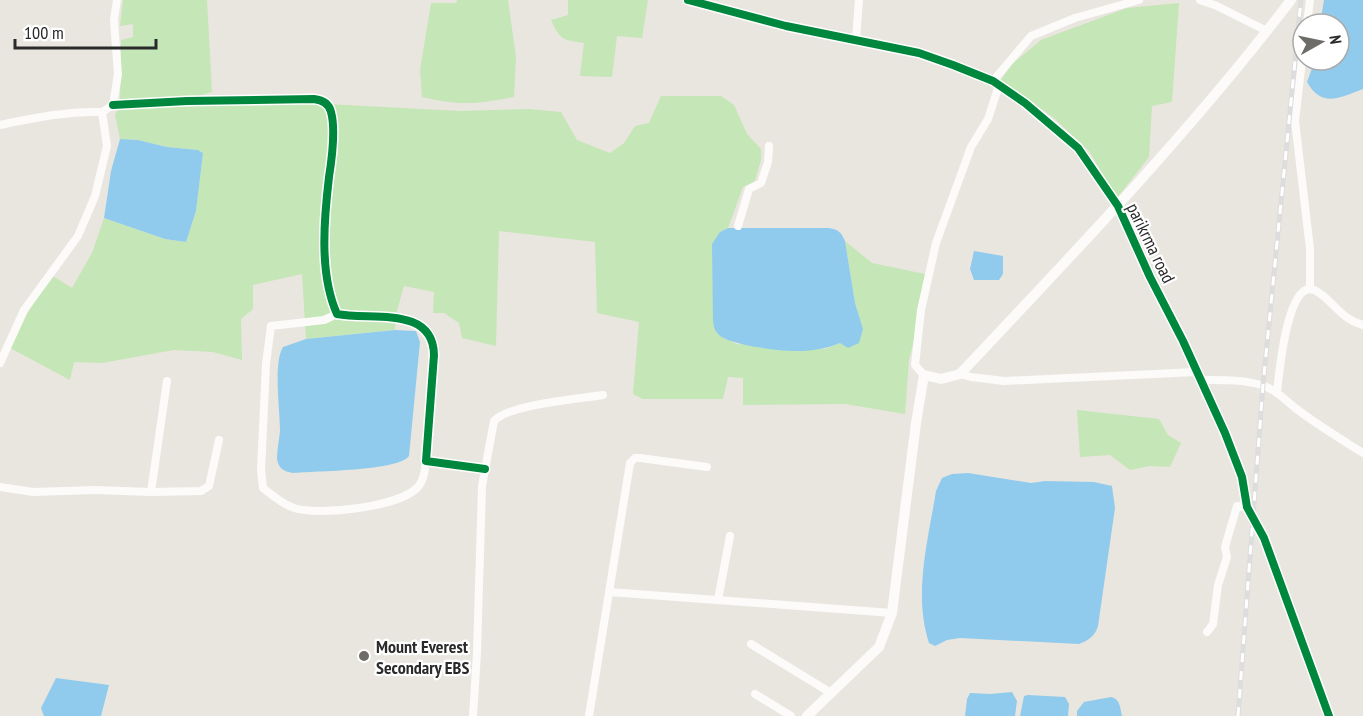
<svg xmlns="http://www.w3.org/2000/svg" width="1363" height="716" font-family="'PT Sans Narrow',sans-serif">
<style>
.green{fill:#c5e6b6}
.water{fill:#90cbed}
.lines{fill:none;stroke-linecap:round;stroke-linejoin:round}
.minor{stroke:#fcfbfa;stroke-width:8}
.tertiary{stroke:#fcfbfa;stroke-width:9}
.secondary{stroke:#fcfbfa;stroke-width:10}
.rail-casing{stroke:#ddddde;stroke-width:5}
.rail{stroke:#fff;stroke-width:3;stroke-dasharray:9;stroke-linecap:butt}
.cycleway-casing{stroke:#fff;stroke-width:11}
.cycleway{stroke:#00873e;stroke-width:8}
.poi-dot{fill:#6d6c69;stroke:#fff;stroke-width:2}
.labels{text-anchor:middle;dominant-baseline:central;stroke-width:4.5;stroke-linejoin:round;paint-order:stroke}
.street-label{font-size:18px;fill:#2a2a2a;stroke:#fff}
.poi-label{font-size:18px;font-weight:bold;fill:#2a2a2a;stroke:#fff;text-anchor:start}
</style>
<rect width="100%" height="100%" fill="#e9e6df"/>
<!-- green -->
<path class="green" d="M123,0H207L212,92L195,97L120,101L121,40L133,37V24L120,26Z
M457,0H508L516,57L514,97C476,104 461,106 422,97L420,70L431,3H456Z
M568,0H648L642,38L617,36L612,77L580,76L584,43C563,40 560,40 551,20L568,15Z
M1179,3L1172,102L1152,106L1149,157L1117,198L1089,151L1054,118L1001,80L1012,64L1041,40L1127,8Z
M661,96H721L734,105L747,134L761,149V160L755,181L743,187L728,228L720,232L716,332L722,337L737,344L825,349L840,343L863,329L855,303L845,241L872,263L930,275L909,360L905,414L845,404L743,405V378L728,377L723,399H643L633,394L639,322L597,313L595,242L499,231L496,346L462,338L459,323L444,313H433L434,292L404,286L396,314L395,330L306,339L302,274L253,285V309L241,319L242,360L213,352L174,350L102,363L74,362L70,380L10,348L27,314L51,275L72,288L92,253L104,218L165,239L186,242L196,211L203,153L198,150L167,147L138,140L120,139L115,115L119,106L308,103L460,111L529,109L561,112L577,140L610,153L624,143L635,126L649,123Z
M1077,410L1159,419L1168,435L1181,443L1170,467L1150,466L1130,470L1110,455L1080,457Z"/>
<!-- water -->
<path class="water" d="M1324,0H1363V89C1341,97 1322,109 1307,82L1315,60H1339V24H1320Z
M120,139L138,140L167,147L198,150L203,153L196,211L186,242L165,239L104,218L111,171Z
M728,228H829C839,230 841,232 845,241L855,303L863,329L859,343L848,348L840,343C828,348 817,350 804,351C787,352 729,346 718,334C714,330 714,326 713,321L712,244L720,232Z
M974,251L1003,256V274L999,280H974L970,269Z
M395,330L416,331L420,342L409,456C399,471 314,471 293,473C283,471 279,469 277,459C277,450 279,440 280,431C280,409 273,363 283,347L306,339Z
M968,473L1031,483L1045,481L1094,482L1112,486L1115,508L1098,626C1095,636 1089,640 1079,644L960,638L947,640L935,646L929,643C913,594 928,541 936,491L942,478L952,474Z
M56,678L109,685L101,716H44L41,708Z
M1012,692L1017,701L1015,716H965L967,699L970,693L990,694Z
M1028,695L1065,697L1069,704L1068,716H1020L1024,696Z
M1111,697C1120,699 1120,707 1122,716H1077V711L1084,702Z"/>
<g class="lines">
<!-- minor -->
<path class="minor" d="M1200,0L1217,6L1267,31
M1307,24L1310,0
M856,39L859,0
M1303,52L1295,121L1310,249V289
M993,81L1031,36L1075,18L1139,0
M113,105L187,101L314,99C322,100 329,103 331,112C336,130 332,158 329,177C324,219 319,274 337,314C371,321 433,305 434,355L426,461L485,469
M0,125C34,118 67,111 102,112
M738,226L749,189L761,183L768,162L769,146
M337,314L324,320L271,326L266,364L261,470L263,488C272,495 282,504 294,508C319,516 400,507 418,487C424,480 425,470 426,461
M0,363L24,310L78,236L95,196L107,146L102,112L113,105L118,74L114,20L117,0
M960,374L971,377L1004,381L1196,372
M924,375L915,365L921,310L936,243L971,147L988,119L999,85
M1200,380C1221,380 1244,379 1264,386C1278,391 1286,401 1298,410C1319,426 1341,439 1363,453
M1277,392C1279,376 1287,279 1314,290C1331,297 1339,319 1363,325
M0,487L33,492L95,490L151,492L201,491L209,486L219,440
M151,492L167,381
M609,592L892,613
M718,600L730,536
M1207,632L1213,624L1218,585L1227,557L1225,547L1237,506L1247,507
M751,644L831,693
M755,694L791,716
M473,716L477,653L482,486L494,421C509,404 580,399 603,395
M589,716L630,463L635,458H640L707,467"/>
<!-- tertiary -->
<path class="tertiary" d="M688,0L786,26L919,53L953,65L993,81L1025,103L1078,148L1118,206L1150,277L1183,341L1225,433L1242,477L1247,507L1264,538L1329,716"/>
<!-- secondary -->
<path class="secondary" d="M807,716L879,647L892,613L916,423L924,375L941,379L960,374C1074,253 1190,132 1291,0"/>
<defs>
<path id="rail" d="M1238,716L1263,385L1301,0"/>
</defs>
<!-- rail casing -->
<use href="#rail" class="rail-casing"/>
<!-- rail -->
<use href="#rail" class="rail"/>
<defs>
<path id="cycleway" d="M688,0L786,26L919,53L953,65L993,81L1025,103L1078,148L1118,206L1150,277L1183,341L1225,433L1242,477L1247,507L1264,538L1329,716
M113,105L187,101L314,99C322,100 329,103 331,112C336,130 332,158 329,177C324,219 319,274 337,314C371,321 433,305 434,355L426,461L485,469"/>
</defs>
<!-- cycleway casing -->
<use href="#cycleway" class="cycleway-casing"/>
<!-- cycleway -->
<use href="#cycleway" class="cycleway"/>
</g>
<!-- markers -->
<circle class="poi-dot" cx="364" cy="656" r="6"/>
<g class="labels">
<!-- street labels -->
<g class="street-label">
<text transform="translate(1151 243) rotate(64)">parikrma road</text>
</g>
<!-- poi labels -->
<g class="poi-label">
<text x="376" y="646">Mount Everest<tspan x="376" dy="21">Secondary EBS</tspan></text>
</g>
</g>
<!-- north arrow -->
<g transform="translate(1321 42) rotate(81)"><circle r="28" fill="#ffffff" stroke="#aaaaaa" stroke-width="1.5"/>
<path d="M0-4.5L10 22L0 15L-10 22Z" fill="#6d6c69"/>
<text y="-9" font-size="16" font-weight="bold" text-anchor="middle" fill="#2a2a2a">N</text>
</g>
<!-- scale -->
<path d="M15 39v9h141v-9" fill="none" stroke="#2a2a2a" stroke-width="3"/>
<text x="24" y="39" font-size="18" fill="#2a2a2a" stroke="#ffffff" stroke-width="4.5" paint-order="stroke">100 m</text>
</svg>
